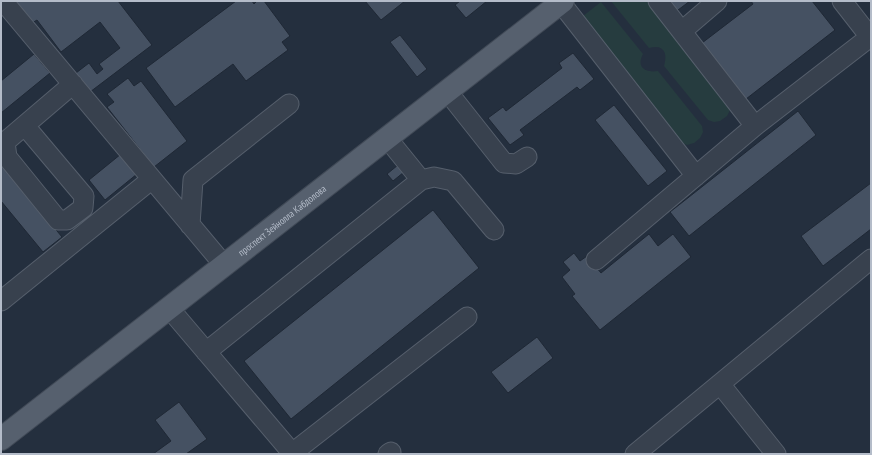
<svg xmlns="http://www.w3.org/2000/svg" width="872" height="455" font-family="'PT Sans Narrow',sans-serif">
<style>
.green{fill:#263c3f}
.building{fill:#455162;stroke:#1f2835}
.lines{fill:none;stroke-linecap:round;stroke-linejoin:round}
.minor-casing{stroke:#565f6c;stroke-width:21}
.major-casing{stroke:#414a57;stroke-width:24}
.minor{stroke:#38414e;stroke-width:19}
.major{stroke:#56606e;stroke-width:22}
.labels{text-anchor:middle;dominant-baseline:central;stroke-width:4;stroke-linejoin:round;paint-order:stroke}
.street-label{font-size:10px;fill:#b4bcc9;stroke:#1d2633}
</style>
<rect width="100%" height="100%" fill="#242f3e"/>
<!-- green -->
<path class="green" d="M611,1H648L728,102L730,110L727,116L720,121L714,122L708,120L664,66C668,53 664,44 649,48Z
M601,2L643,54C636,67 645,73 658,71L702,126L703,132L700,138L694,143L687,145L680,142L578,20Z"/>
<!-- building -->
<path class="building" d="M15,1H118L152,45L90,92L76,73L89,63L97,74L103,69L99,64L120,48L100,22L61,52L37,20L32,23Z
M236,1H252L254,4L257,1H264L290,36L282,42L288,50L246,81L233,64L175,107L146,68Z
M365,1H405L381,20Z
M460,1H487L466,18L455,5Z
M665,1H690L674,13Z
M751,1H812L835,30L746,99L702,43L753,4Z
M400,35L427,69L417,77L390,42Z
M573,53L594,79L580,90L577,87L520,130L524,135L510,145L488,118L503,107L506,111L562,68L559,63Z
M34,54L50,73L1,113V81Z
M128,78L134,86L141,81L187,141L154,167L107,107L114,102L107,94Z
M614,105L667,171L648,186L595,120Z
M798,111L816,135L689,236L670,212Z
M121,154L137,174L105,200L89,180Z
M1,163L62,237L43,252L1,201Z
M398,165L404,172L393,181L387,174Z
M871,183V229L823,266L801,236Z
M433,210L479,268L291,419L244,361Z
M649,234L658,246L673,234L691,257L600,330L572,296L575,294L562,277L570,270L563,262L574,253L580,261L587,256L601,273Z
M537,337L553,358L508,393L491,372Z
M179,402L207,439L186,454H153L171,441L155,420Z"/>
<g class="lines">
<defs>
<path id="minor" d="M3,1L224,265
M658,1L755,126L870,37L871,38
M842,1L870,37
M561,3L696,176
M682,31L717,1
M447,91L504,163L516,164L527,157
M25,126L84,196L83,208L67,220H58L7,157L5,142L73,84
M387,138L421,180
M190,225L193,180L289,104
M596,260L755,126
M1,301L152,179
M169,308L293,454
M206,352L421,180L434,177L453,181L494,230
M720,384L776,454
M291,454L467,317
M388,454L391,452
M635,454L871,259"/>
<g id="major">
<path id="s1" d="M1,439L563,1"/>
</g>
</defs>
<!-- minor casing -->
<use href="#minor" class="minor-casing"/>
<!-- major casing -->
<use href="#major" class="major-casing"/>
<!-- minor -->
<use href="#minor" class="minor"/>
<!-- major -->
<use href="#major" class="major"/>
</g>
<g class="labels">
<!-- street labels -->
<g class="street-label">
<text stroke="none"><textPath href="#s1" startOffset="356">проспект Зейнолла Кабдолова</textPath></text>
</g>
</g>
<!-- border -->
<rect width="872" height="455" fill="none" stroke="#b4bcc9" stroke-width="4"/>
</svg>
